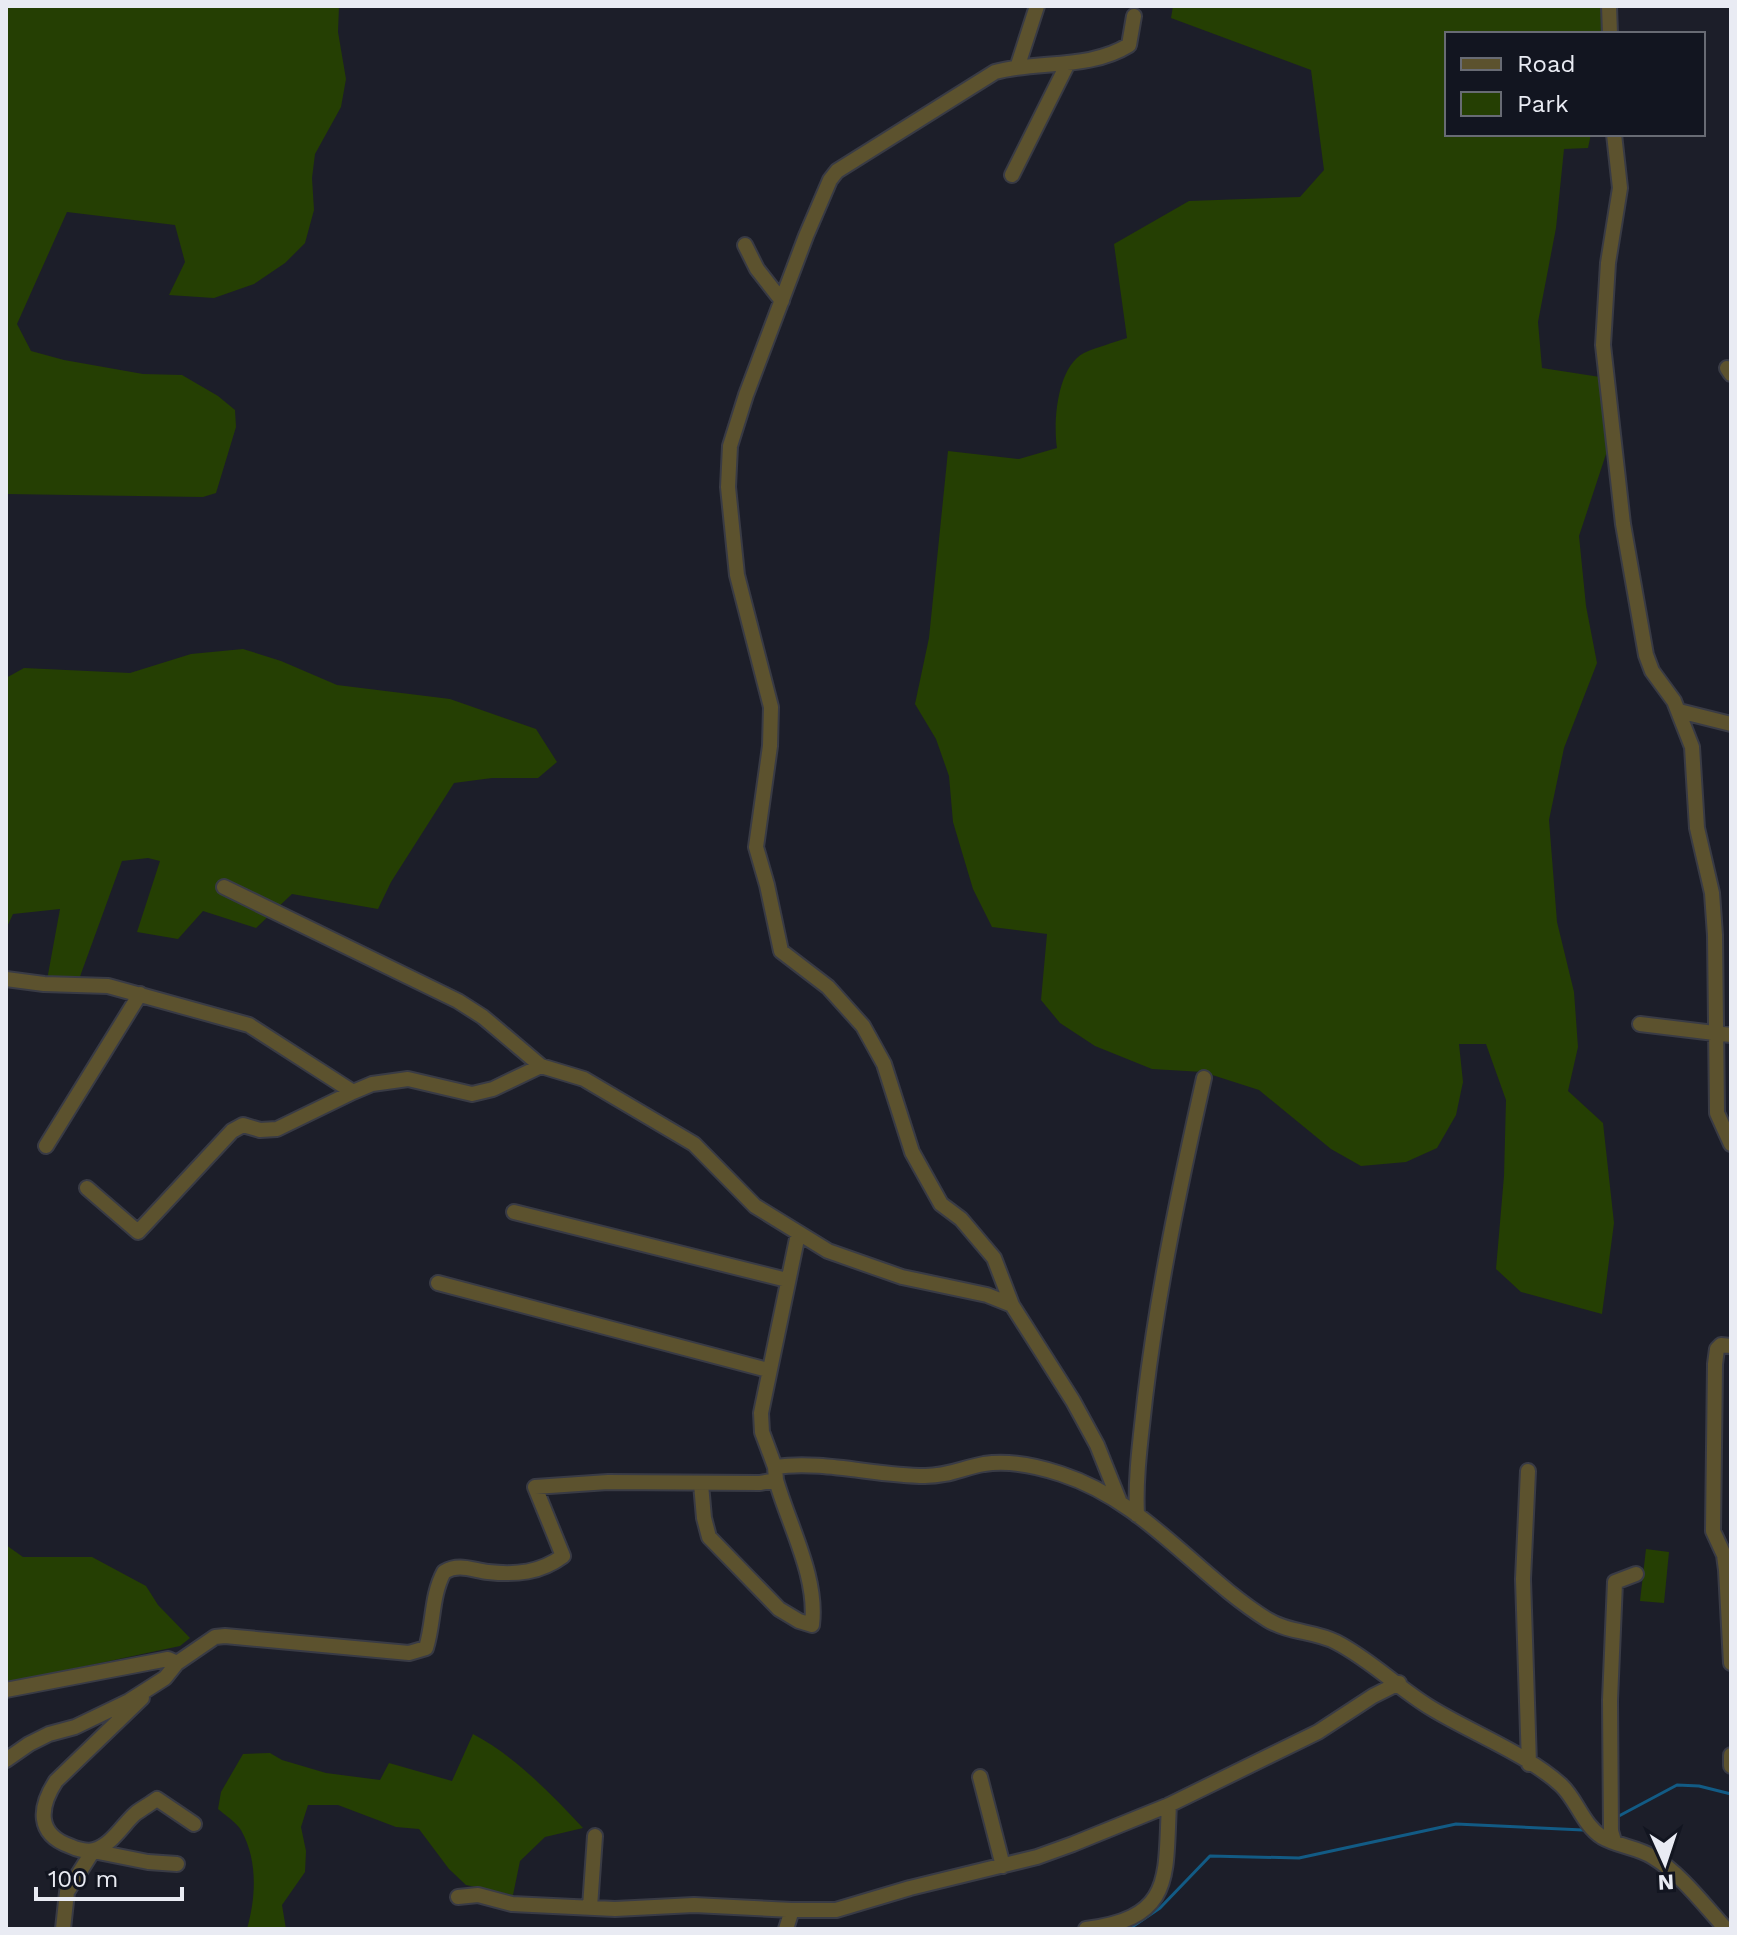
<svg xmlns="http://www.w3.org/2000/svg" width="1737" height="1935" font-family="'Work Sans',sans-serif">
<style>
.green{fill:#253f03}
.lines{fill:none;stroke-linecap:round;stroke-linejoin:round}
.stream{stroke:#125b85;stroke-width:3}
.minor-casing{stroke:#393b45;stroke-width:18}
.minor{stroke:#5c522e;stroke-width:14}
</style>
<rect width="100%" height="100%" fill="#1c1e29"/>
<!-- green -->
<path class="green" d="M6,6H339L338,32L346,79L341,107L315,154L312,178L314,210L305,243L285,263L254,284L214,298L169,295L185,262L175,225L67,212L17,324L31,351L64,360L143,374L182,375L218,396L235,410L236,427L216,493L203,497L6,494Z
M1173,6H1601L1603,34H1447V134H1591L1588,148L1564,149L1556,228L1538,322L1542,368L1600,377L1608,448L1579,536L1586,606L1597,663L1564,748L1549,820L1557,922L1574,992L1578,1047L1568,1091L1603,1123L1614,1223L1602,1314L1521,1292L1496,1269L1504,1176L1506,1100L1486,1044H1459L1463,1082L1456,1115L1437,1148L1406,1162L1361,1166L1331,1149L1259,1090L1203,1072L1152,1069L1095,1046L1060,1023L1041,1000L1047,934L992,927L973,889L953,822L949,776L936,739L915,704L929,638L948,451L1019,459L1057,448C1053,422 1057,367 1084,353C1097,347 1113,343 1127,338L1114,244L1189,201L1300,197L1324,170L1311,70L1171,18Z
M243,649L281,661L337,685L450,699L536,729L557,762L538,778H492L454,783L391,882L378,909L292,894L256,928L203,911L178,939L137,932L160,861L148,858L122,861L78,982L47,980L60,909L13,914L6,929V678L24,668L130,673L191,654Z
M6,1545L23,1557H92L146,1586L158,1605L190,1638L180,1646L6,1683Z
M1646,1549L1669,1552L1664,1603L1640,1601Z
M473,1734C516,1757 549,1792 583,1828L545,1837L520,1861L513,1895L466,1885L449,1869L419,1829L396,1827L338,1805H308L301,1827L306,1851L305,1872L282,1905L286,1929H247C256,1897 258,1860 241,1830C236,1822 225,1815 218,1809L221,1792L243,1754L270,1753L282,1760L326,1773L380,1780L389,1763L452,1781Z"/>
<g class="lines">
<!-- stream -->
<path class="stream" d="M1617,1817L1677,1785L1699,1786L1731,1794
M1129,1929L1160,1908L1210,1856L1299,1858L1456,1824L1583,1830"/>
<defs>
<path id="minor" d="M1609,6L1610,34
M1018,65L1037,6
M1614,134L1620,188L1608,263L1603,345L1623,524L1646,655L1652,671L1674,701L1692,747L1697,828L1712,893L1715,935L1717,1113L1731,1144
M1012,175L1068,63
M745,245L757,269L782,301
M1727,368L1731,374
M1679,711L1731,724
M224,887L458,1001L483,1017L541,1066
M6,979L44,984L108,986L249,1025L353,1092L372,1084L408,1079L472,1094L493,1089L541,1066L584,1079L694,1144L755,1206L828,1251L902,1277L987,1295L1012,1305L1073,1401L1097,1445L1119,1500
M1640,1024L1731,1035
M46,1146L140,994
M87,1188L138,1232L232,1131L243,1125L260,1130L277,1129L353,1092
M514,1212L787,1280
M438,1283L768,1370
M1012,1305L994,1258L961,1219L941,1204L912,1152L884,1064L863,1026L828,987L781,951L767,885L756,847L770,746L771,707L737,575L728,487L730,446L746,395L806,236L830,180L837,171L995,72C1038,60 1089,70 1129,45L1134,16
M1731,1346L1721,1345L1717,1349L1715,1364L1713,1531L1724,1555L1726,1570L1731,1663
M775,1467L762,1432L761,1413L798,1234
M1528,1471L1523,1579L1529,1764
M701,1484L704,1518L709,1537L779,1609L799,1621L812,1625C818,1577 789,1526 776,1480
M1137,1515C1135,1476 1141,1437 1145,1398C1158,1289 1180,1185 1204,1078
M6,1690L168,1659L177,1663
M142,1698L56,1781C39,1807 36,1834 70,1846C76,1849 87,1852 94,1850C112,1845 123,1824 136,1813C143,1808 150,1804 157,1799L194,1824
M1731,1755V1766
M6,1760L29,1744L49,1734L75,1727L129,1701L165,1678L177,1663L215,1637L225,1636L409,1653L426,1648C434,1623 431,1596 444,1572C459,1563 472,1570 488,1572C516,1575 540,1573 563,1556L535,1487L608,1482L760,1483L776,1480L775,1467C824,1460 875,1476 925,1476C949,1476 962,1468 984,1464C1010,1460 1037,1466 1061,1474C1145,1501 1196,1575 1268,1620C1289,1633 1315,1631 1336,1642C1371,1660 1398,1688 1431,1708C1470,1732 1527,1754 1561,1785C1577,1800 1583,1825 1602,1837C1617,1846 1637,1847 1653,1857C1681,1874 1704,1905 1726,1929
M980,1777L1003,1866
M1614,1841L1611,1831L1610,1700L1615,1582L1636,1574
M458,1897L478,1895L512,1904L615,1909L694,1905L792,1910H836L910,1888L1037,1857L1073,1844L1169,1805L1318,1732L1373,1696L1399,1683
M590,1907L595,1836
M63,1929L67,1892L93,1851L148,1862L177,1864
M786,1929L792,1910
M1086,1929C1174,1918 1165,1877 1169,1805"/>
</defs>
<!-- minor casing -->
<use href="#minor" class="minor-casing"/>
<!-- minor -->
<use href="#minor" class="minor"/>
</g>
<!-- border -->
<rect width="1737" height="1935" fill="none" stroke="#e9ebf3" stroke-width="16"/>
<!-- legend -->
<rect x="1445" y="32" width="260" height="104" fill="#121520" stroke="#686b74" stroke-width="2"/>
<rect x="1461" y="58" width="40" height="12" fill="#5c522e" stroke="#686b74" stroke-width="2"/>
<text x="1517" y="72" font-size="24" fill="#e9ebf3">Road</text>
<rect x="1461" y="92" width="40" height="24" fill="#253f03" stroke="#686b74" stroke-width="2"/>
<text x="1517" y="112" font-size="24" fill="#e9ebf3">Park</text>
<!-- north arrow -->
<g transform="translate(1665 1863) rotate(177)" stroke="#121520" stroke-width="6" paint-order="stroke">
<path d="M0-6L14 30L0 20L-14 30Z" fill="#e9ebf3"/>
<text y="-12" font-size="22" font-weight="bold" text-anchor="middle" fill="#e9ebf3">N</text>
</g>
<!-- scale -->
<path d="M36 1887v12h146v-12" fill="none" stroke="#e9ebf3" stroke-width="4"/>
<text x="48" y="1887" font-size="24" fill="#e9ebf3" stroke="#121520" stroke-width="6" paint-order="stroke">100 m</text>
</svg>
